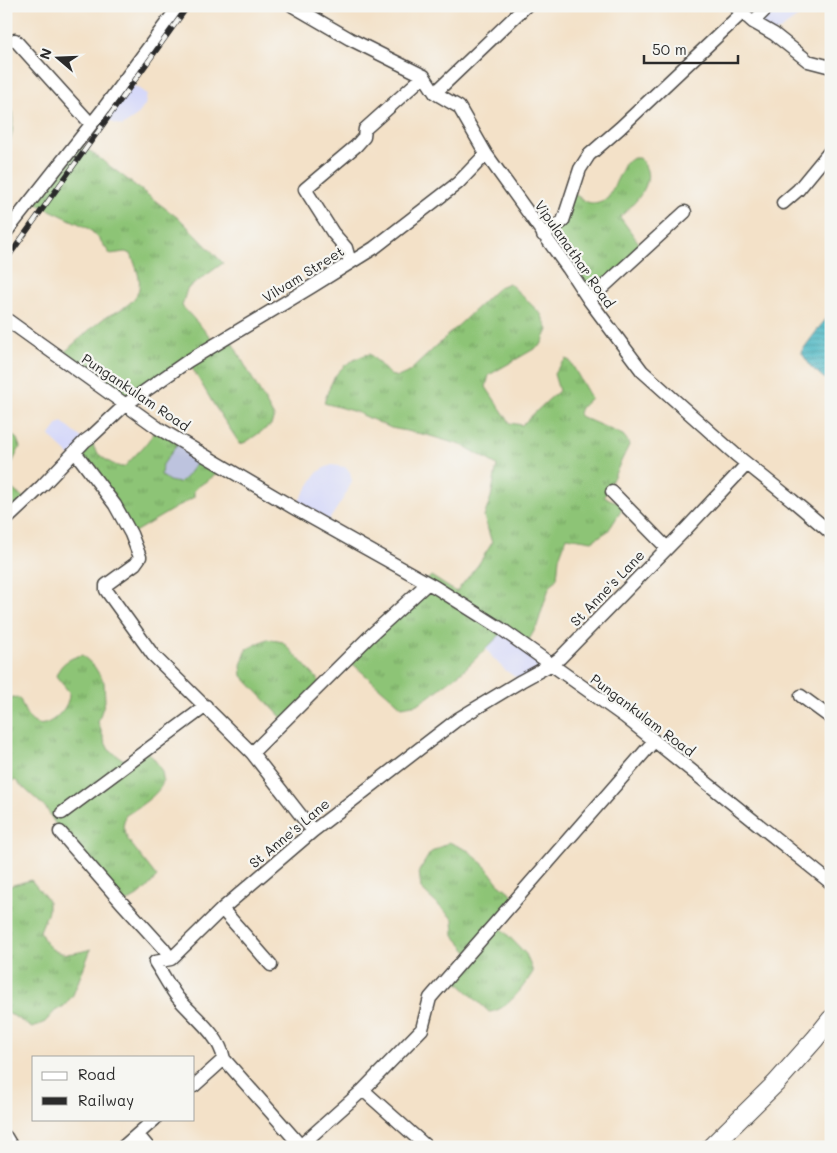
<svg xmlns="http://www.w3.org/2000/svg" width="837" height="1153" font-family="Mali,sans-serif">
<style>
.built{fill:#d5d8f9}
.industrial{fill:#bdc3de}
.grass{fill:url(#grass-tufts);stroke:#5c7850}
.water{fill:url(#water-rules);stroke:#3a7076}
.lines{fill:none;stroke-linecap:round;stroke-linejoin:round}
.minor-casing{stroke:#494643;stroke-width:15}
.secondary-casing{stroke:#494643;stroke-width:20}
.minor{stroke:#fff;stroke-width:12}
.secondary{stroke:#fff;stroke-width:18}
.rail-casing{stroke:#2b2b2b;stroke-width:5.5}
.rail{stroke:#f6f6f2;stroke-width:4;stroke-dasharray:11;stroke-linecap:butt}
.labels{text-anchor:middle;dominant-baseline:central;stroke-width:4.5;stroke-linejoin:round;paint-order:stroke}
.street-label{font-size:14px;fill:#2b2b2b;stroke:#f6f6f2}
</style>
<defs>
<pattern id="grass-tufts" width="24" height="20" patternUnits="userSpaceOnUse" patternTransform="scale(1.25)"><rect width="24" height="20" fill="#8dc476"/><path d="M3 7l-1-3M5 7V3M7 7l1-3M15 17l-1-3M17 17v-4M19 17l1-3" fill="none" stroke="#739f61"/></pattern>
<pattern id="water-rules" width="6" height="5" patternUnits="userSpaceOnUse" patternTransform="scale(1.25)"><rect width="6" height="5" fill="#48b6c2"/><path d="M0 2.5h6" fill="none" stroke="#3c949e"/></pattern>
</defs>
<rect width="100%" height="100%" fill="#f6f6f2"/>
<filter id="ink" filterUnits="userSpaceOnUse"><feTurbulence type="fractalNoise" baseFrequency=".02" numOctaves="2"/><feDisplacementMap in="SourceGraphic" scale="10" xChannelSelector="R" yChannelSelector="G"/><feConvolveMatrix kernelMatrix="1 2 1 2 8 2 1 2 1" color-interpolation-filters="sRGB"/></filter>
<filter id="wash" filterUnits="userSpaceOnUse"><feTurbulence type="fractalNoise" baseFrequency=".0096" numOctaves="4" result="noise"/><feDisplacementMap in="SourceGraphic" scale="20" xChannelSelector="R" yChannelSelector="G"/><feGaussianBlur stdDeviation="1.12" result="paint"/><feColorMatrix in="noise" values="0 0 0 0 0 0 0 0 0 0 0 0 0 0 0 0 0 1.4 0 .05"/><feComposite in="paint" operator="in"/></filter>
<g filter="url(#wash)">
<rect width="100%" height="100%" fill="#f3e1c8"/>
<!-- built -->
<path class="built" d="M769,6H803L801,11L798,17L774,34L753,22Z
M128,82L147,94L145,105L137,116L122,126L111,122L102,114Z
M62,422L85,441L71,457L54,441L50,435L58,424Z
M332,465L345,467L350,472L352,481L346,494L326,525L295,507L317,473L324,468Z
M506,628L553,662L521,681L505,670L493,658L486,648Z"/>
<!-- industrial -->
<path class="industrial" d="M180,440L203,454L186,477L179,483L169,481L161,475L162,466Z"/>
<!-- grass -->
<path class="grass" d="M6,95C15,106 15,138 6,149Z
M78,142L182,221L223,263L187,289L182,306L217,344L229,337L274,417L271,425L246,442L240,444L214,405L188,361L125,405L59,357C73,345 88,330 103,319C108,315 115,313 120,310C147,294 141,279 131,254L125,252L110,254L100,240L88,228L31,201Z
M634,158H639C661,179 636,202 620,217L644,250L589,300L543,235L563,221L573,193C588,203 590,207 608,198L626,162Z
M509,283L541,314L548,330L541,345L489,375L486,387L510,423L522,425L547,401L559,391L554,374L557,369L566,359L570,361L591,398C586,403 579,407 579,415L582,417L623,435L627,440L629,445L604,497L625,505L608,531L592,541L567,537L559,558L557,578L549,588L537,626L527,643L506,629L465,669L434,693L418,704L402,707L347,659L431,576L456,592L478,565L492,543L484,517L491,497L497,465L464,446L427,435L391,428L356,412L324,403C330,385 334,371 352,361C358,358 363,355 370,354L390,375L398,377L409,372L499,287Z
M158,428L180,440L162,466L161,475L169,481L179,483L186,477L203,454L226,468L199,486L194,491V497L131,534L75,452L92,436C93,439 93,445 94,448C98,456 116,468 124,467L144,446Z
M6,430L17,439L20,447L6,475Z
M6,482L7,485L27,501L6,520Z
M267,639L283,642L322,684L285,721L242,676L241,665L247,649Z
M82,655L94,666L104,682L105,701L98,722L105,742L109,750L124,760L147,751C153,758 163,768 163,778C165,792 135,809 125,816L123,827L128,840L157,877L141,894L123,904L60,832L46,808L15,780L6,785V699L13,697L20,699C23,707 27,719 35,723C46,730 66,711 68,700C69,698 69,695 69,692L56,676C60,664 69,658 82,655Z
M449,842L469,851L486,867L498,883L517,898L496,923L526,954L533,972C524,986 507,1011 489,1012L450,975L469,953L454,936L453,919L421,889L419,871L430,853Z
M31,880L48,900V911L40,931C50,958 67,956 91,949L73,995L64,1006L55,1011L45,1022L32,1028L6,1011V887Z"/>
<!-- water -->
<path class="water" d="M831,314V384L811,367L801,352L821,325Z"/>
</g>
<g filter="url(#ink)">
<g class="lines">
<defs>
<path id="minor" d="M293,6L350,39L424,76L435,93L459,107L486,154L568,268L589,300L642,371L736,455L792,500L831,533
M735,6L753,22L774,34L808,61L831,67
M753,22L769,6
M15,40L91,124
M435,93L526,6
M783,203L798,190L831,150
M6,232L101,112L179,6
M543,235L563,221L580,169L589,155L620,128L742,13
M350,262L346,248L333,233L305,189L356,146L364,137L365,129L424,76
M589,300L685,212
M6,319L158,428L294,508L435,587L503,630L625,717L831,883
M75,452L115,505L131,534L140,557L135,564L106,585V590L153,655L252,753L369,637L428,583
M612,492L667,548
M6,520L42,486L85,441L92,436L125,405L188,361L311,287L374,248L458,183L486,154
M801,696L831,718
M252,753L313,831
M62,813L206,706
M60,832L123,904L163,948L171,959
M222,909L271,965
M194,1086L224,1059
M363,1090L422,1029L430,998L654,741
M138,1135L148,1147
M6,1137L12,1147
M300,1145L224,1059C219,1034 194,1017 178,998C169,987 163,974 155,962L171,959L222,909L313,831L458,719L521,681L552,664L560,658L686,529L747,464
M123,1147L155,1119
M299,1147L363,1090L427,1147"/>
<path id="secondary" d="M711,1147L776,1083L815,1039L831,1019"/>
</defs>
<!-- minor casing -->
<use href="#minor" class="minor-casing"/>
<!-- secondary casing -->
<use href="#secondary" class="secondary-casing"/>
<!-- minor -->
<use href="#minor" class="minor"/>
<!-- secondary -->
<use href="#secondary" class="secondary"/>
<defs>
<path id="rail" d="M6,260L188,6"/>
</defs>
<!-- rail casing -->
<use href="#rail" class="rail-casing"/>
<!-- rail -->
<use href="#rail" class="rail"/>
</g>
</g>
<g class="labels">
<!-- street labels -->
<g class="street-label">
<text transform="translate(575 254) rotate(55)">Vipulanathar Road</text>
<text transform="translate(303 274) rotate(-32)">Vilvam Street</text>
<text transform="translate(136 392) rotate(34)">Pungankulam Road</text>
<text transform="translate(607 588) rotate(-46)">St Anne's Lane</text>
<text transform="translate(643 715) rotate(37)">Pungankulam Road</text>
<text transform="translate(289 833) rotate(-40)">St Anne's Lane</text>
</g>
</g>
<!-- margin -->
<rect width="837" height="1153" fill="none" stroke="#f6f6f2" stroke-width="25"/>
<!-- legend -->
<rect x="32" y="1056" width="162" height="65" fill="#f6f6f2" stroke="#a5a5a2"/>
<rect x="42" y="1072" width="25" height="8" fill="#ffffff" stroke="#a5a5a2"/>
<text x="78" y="1080" font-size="15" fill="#2b2b2b">Road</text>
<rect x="42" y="1097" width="25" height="8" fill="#2b2b2b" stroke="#a5a5a2"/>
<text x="78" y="1106" font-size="15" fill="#2b2b2b">Railway</text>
<!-- north arrow -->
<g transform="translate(58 58) rotate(289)" stroke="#f6f6f2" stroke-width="4" paint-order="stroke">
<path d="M0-4L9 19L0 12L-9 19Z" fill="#2b2b2b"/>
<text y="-8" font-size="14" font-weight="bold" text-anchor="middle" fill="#2b2b2b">N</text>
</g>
<!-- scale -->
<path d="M644 55v8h94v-8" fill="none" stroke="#2b2b2b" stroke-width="2.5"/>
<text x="652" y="55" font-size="15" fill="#2b2b2b" stroke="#f6f6f2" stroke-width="4" paint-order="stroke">50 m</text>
</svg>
